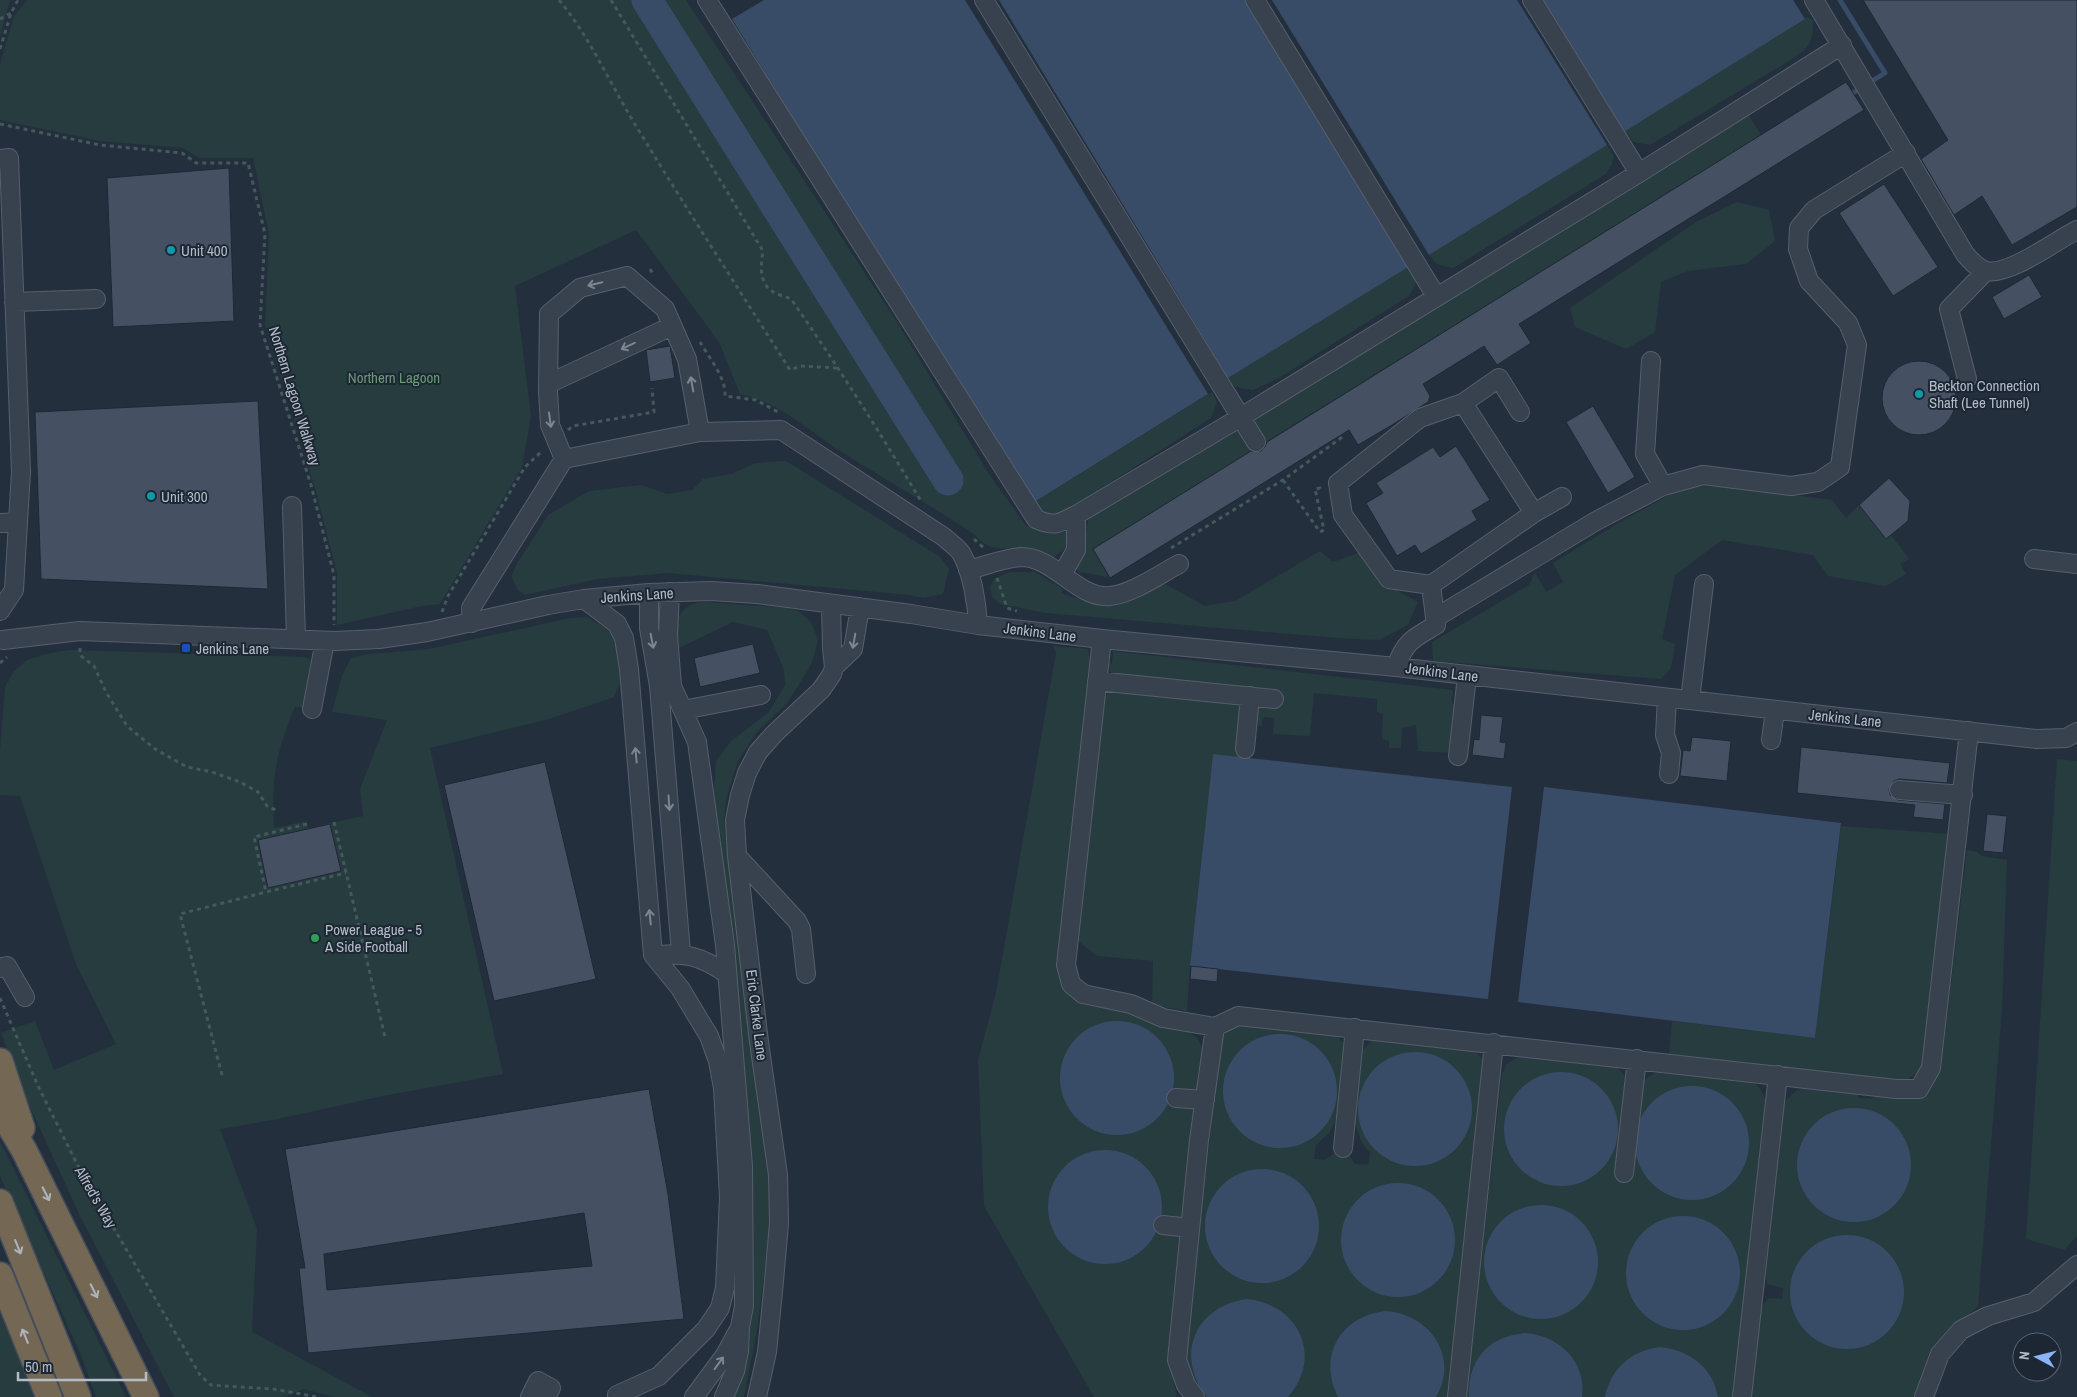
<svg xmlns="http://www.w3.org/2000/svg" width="2077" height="1397" font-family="'Archivo Narrow',sans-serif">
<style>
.green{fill:#263c3f}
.water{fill:#394c67}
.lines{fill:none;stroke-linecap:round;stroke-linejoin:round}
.stream{stroke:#394c67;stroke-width:5}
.river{stroke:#394c67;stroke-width:31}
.building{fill:#455162;stroke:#1f2835;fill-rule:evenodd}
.minor-casing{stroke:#565f6c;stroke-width:20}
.highway-casing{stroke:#434c59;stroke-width:28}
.path{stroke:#44595c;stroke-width:3;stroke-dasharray:4 4;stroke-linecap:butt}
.minor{stroke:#38414e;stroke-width:18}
.highway{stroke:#746855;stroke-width:25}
.oneway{stroke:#7c8592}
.oneway2{stroke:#aeb4bd}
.culture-dot{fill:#0f9aa8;stroke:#1d2633;stroke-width:2}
.transit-dot{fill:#1a4fb4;stroke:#1d2633;stroke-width:2}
.leisure-dot{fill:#2e9e5b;stroke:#1d2633;stroke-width:2}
.labels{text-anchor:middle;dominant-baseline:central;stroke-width:4;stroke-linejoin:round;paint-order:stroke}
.poi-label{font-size:15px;fill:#b4bcc9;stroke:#1d2633;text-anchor:start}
.park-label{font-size:15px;fill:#6b9a76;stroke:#1d2633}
.street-label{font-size:15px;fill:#b4bcc9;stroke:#1d2633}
</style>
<rect width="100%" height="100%" fill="#242f3e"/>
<!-- green -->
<path class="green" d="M0,0H10L0,36Z
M27,0H686L897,322L989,474L1026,526L1059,532H1071L1066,548L1053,558C1045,555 1035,550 1026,549C1002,546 991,554 974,534C933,507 890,482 848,456C813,435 781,402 740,394L719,342L636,230L515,286L531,416L522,467L440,604L422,606L337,625V573L316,492L265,325L269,234L253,158H199L183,148L100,141L0,120V64L14,16Z
M1808,17L1813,20C1813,44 1810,46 1792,59L1650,145L1633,142L1624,132Z
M1745,109L1761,135L1093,549L1110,578L1082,572L1079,573L1076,566L1085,545L1087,525L1090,514Z
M1607,145L1614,156L1612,164L1606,174L1453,268L1436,264L1429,255Z
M1737,202L1769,210L1775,241L1746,264L1688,271L1661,282L1655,332L1626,349L1575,327L1570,308L1696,222Z
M1410,266C1420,277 1416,284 1410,295L1279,378L1253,390L1235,387L1228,378Z
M1212,392L1217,402L1211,418L1060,515H1043L1031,504Z
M786,461L940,557L949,569L943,594L923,598L910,595L668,573L598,579L525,595L518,590L511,576L518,562L548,515L589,491L641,485L667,494L692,490L703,479L731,474L756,463Z
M1685,486L1733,487L1832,500L1846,518L1859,505L1886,539L1891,535L1909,559L1900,564L1906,574L1886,586L1828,576L1813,555L1722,540L1675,575L1662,639L1675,644L1671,668L1661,679L1433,661L1432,642L1529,585L1535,572L1546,592L1563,582L1553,563L1617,524Z
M1320,551L1333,562L1361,552L1384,583L1418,602L1408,625L1379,640L1337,638L1046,613L1000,604L992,597L990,586L994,579L1010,572H1035L1063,589L1061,593L1072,597L1115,602L1160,581L1205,606L1235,601Z
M704,602L789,608L800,612L810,621L818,639L815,652L811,665L788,702L755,734L738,761L726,799L724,819L740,938L751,1054L773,1179L770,1231L757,1330L744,1397H735L750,1314L752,1184L732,950L713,804L716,761L731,741L769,712L785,685L784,670L767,630L733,622L679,648L676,620C684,608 689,603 704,602Z
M587,617C594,622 604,626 610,632C627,651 626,676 614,697L549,719L430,748L503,1074L383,1096L273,1120L220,1129L257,1229L252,1332L372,1397H335L303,1389L285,1397H174L80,1216L20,1085L1,1033L35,1021L54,1070L116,1044L76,964L20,796L0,795V751L5,687L14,671L27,660L46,654L69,650L305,657L315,662L306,708L295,707C276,751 271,780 274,828L306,821L308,828L363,816L360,789L387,720L332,712L342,676L351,658L369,654L429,649L570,618Z
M1053,646L1088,649L1091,663L1058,948L1060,982L1082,1004L1123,1011L1149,1022L1184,1028L1198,1039L1203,1049L1168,1357L1177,1397H1094L984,1206L978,1060L996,993L1056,653Z
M1113,651L1453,690L1452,703L1458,705L1452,753L1418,751L1416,725L1402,728L1401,748H1389V741L1382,739L1383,714L1377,712V699L1314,693L1310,736L1273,734L1274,718L1263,717L1262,726L1254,725L1256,710L1262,705H1279L1282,695L1116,676L1111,673L1108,664L1112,663Z
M1112,687L1237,700L1244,708L1238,757L1213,754L1190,966L1187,1011L1152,1005L1153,961L1097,956L1077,940L1105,697Z
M2057,759L2077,761V1236L2064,1250L2026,1239Z
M1841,826L1950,834L1922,1069L1905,1081L1669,1054L1672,1021L1815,1038Z
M1967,850L1977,852L1981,856L2007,860L2002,1009L1978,1306L1938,1343L1920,1397H1750L1761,1307L1769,1298L1782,1299L1783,1288L1767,1284L1766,1274L1785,1101L1797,1090L1809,1086L1854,1091L1860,1098L1872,1099L1878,1094L1905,1098L1928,1088L1941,1067Z
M1241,1024L1335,1035L1346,1045L1340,1110L1330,1132L1316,1145L1314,1159L1325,1160L1338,1151H1346L1355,1164L1368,1165L1370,1153L1362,1143L1352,1116L1359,1054L1374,1038L1468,1048L1480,1056L1486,1068L1449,1397H1204L1193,1385L1185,1355L1221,1039L1226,1031Z
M1522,1054L1616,1066L1628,1080L1643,1081L1657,1071L1750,1080L1760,1088L1765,1099L1758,1196L1735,1397H1466L1502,1074L1506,1065Z
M0,1141L126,1397H96L80,1353L0,1176Z
M0,1297L38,1397H0Z"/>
<!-- water -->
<path class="water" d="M764,0H965L1208,394L1031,504L732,19Z
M999,0H1246L1410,266L1228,378Z
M1272,0H1517L1607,145L1429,255Z
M1543,0H1793L1805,19L1624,132Z
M1213,754L1512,787L1488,999L1190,966Z
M1544,787L1841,823L1815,1038L1518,1002Z
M1060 1078a57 57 0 1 1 114 0a57 57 0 1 1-114 0Z
M1223 1091a57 57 0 1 1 114 0a57 57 0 1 1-114 0Z
M1358 1109a57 57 0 1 1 114 0a57 57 0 1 1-114 0Z
M1504 1129a57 57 0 1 1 114 0a57 57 0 1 1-114 0Z
M1635 1143a57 57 0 1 1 114 0a57 57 0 1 1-114 0Z
M1797 1165a57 57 0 1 1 114 0a57 57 0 1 1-114 0Z
M1048 1207a57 57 0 1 1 114 0a57 57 0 1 1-114 0Z
M1205 1226a57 57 0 1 1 114 0a57 57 0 1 1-114 0Z
M1341 1240a57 57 0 1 1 114 0a57 57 0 1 1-114 0Z
M1484 1262a57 57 0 1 1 114 0a57 57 0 1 1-114 0Z
M1626 1273a57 57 0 1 1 114 0a57 57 0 1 1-114 0Z
M1790 1292a57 57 0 1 1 114 0a57 57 0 1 1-114 0Z
M1247,1299C1298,1304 1324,1356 1288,1397H1207C1174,1356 1195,1306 1247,1299Z
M1386,1311C1429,1314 1460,1356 1436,1397H1338C1317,1355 1341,1316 1386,1311Z
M1525,1333C1558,1335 1587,1361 1582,1397H1469C1468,1360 1487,1337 1525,1333Z
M1660,1347C1689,1350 1713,1367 1718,1397H1605C1611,1368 1631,1351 1660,1347Z"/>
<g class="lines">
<!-- stream -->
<path class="stream" d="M1840,0L1885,73L1848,96"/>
<!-- river -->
<path class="river" d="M647,0L948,480"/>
</g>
<!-- building -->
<path class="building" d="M1863,0H2077V207L2012,245L1982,196L1954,215L1921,159L1948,140Z
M1846,82L1864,110L1519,324L1531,343L1497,365L1484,346L1423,384L1430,396L1428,402L1392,425L1358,445L1349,430L1110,578L1093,549L1251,451H1261L1265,447L1267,442Z
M229,168L234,321L113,327L107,178Z
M1884,184L1938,267L1893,296L1839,213Z
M2029,275L2042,297L2004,319L1992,297Z
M670,346L675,378L650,382L646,350Z
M1882 398a37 37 0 1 1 74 0a37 37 0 1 1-74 0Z
M258,401L268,589L41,579L35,412Z
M1593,406L1635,477L1608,493L1566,422Z
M1456,446L1490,500L1472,511L1477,520L1421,554L1415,545L1397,556L1366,503L1383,493L1376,483L1433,447L1440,457Z
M1889,478L1910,501L1908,521L1886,539L1859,505Z
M753,644L760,673L700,687L694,658Z
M1481,715L1503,717L1500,742L1506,743L1504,759L1472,755L1474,739L1479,740Z
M1692,737L1731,741L1727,781L1680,776L1683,750L1690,751Z
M1801,747L1950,763L1947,783L1899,779L1894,781L1889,789L1890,795L1898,800L1945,804L1943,820L1913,817L1915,805L1797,793Z
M545,762L596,979L494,1001L444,785Z
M1987,814L2007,816L2003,853L1983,851Z
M330,824L341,871L268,888L258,840Z
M1191,966L1218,969L1217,982L1190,979Z
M649,1089L668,1194L684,1319L308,1353L299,1268H305L285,1149ZM584,1213L592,1266L327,1290L324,1254Z"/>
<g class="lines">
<defs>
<path id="minor" d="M707,0L1036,519C1054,527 1058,524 1076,515L1241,417L1639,173L1842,45
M984,0L1256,442
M1255,0L1436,296
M1532,0L1639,173
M1814,0L1965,254C1971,261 1977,268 1986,271C2009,276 2055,241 2077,230
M0,159L9,158L21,472L14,590L0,611
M14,302L96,299
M1651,361L1645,454L1663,486
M1967,379L1949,309L1986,271
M548,384L672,326
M1463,403L1499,378L1520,412
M564,459L550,425L548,391L549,314L580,288L627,276L665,309L687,359L700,432
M292,506L296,639
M1534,513L1562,497
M0,523L18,522
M2034,559L2077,564
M968,570C985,566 1004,558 1021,557C1055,557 1077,599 1110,596C1132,594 1160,574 1179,564
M1063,573L1076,550V515
M670,592L668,635L672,686L697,742L725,945L743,1166L744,1306L740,1327L739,1351L735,1371L724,1397
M649,593V628L659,686L681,953
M584,599L617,624L624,638L629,669L653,955C686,953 699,955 727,974
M831,604L832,648L834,667
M1435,618L1596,521L1663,486L1703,475L1791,486L1818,482L1840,467L1857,345L1848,323L1809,281L1798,249L1799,228L1814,210L1906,153
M472,623L471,608L564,459L700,432L781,430L944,537C949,542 957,547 961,553C972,571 977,604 978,625
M1102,639L1066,965L1071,984L1083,994L1131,1004L1163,1018L1215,1027L1238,1016L1896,1089H1919L1931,1068L1969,731
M3,640L80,631L335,641L379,639L427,632L548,605L584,599L649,593L711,591L757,594L911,614L978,625L1102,639L1396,667L2036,739L2066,738L2077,732
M1396,667C1405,641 1414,638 1436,625L1431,585L1534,513L1463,403L1420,418L1338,483L1343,515L1389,579L1431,585
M1097,681L1274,699
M1667,698L1665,735L1671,753L1669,774
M1690,700L1704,584
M312,709L325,641
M683,710L761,695
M1771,740L1775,710
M1245,749L1250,696
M1458,756L1467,676
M1899,790L1963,795
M737,856L797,921L801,929L806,974
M0,968L7,966L25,997
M1176,1098L1205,1100
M1343,1148L1355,1028
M1624,1173L1637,1059
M1163,1225L1190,1228
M617,1395L659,1376L706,1329L720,1308L725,1288L729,1197L723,1088L718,1061L709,1036L680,988L653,955
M530,1397L538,1381L551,1388L546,1397
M694,1397L725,1355L738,1331
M757,1397L767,1352L774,1281L779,1223L778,1175L759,1042L737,856L735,820L740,795L747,773L758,752L774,734L821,690L832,674L834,667L853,649L860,607
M1195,1397L1186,1385L1177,1360L1199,1140L1215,1027
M1457,1397L1494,1043
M1742,1397L1778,1075
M1924,1397L1940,1354L1961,1330L1988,1316L2034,1302L2077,1265"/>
<path id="highway" d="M0,1061L22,1128
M0,1110L24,1150L146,1397
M0,1202L78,1397
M0,1275L49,1397"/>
</defs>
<!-- minor casing -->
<use href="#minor" class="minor-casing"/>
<!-- highway casing -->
<use href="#highway" class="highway-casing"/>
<!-- path -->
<path class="path" d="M559,0C588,35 607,77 630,116C682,202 736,285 790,370L801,366L837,368
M611,0L763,251C760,270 759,288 780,295C785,297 790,297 793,302C838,366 880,433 921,501
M0,19L11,13
M0,49L11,13L18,0
M0,124L100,145L182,153L196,163H248L265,234L260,325L311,485L334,575V625
M650,269L654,275
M700,342C709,358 726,377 725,396L756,400L778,412
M568,430L573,426L654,412L652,388
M1283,480L1320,532L1324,530L1315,489L1320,488L1321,491
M974,539L984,548
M1171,548L1283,480L1345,435
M997,578L1007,608L1017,611
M442,612L448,596L525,467L542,451
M80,648V655L94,666L106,692L127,726L155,749L187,767L212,772L240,782L258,792L267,806L278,811
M0,663L7,657
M334,822L385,1037
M307,824L254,837L266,892L346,873
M0,998L38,1086L82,1174L200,1375L211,1385L273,1389L318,1397
M222,1075L180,914L266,892"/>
<!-- minor -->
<use href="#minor" class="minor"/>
<!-- highway -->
<use href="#highway" class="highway"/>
</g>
<!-- one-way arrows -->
<defs><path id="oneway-shaft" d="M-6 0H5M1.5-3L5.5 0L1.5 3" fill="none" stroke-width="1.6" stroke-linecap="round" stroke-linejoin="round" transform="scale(1.25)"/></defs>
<g class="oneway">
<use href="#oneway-shaft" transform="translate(595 284) rotate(166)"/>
<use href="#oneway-shaft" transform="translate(628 346) rotate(155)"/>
<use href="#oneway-shaft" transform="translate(692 384) rotate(-100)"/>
<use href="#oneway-shaft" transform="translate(550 420) rotate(82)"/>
<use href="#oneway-shaft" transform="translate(652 641) rotate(79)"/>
<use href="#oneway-shaft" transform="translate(854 641) rotate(100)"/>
<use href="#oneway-shaft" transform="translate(636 755) rotate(-95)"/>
<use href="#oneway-shaft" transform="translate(669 803) rotate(86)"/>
<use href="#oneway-shaft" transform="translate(650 917) rotate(-96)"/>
<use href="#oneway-shaft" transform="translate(719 1363) rotate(-54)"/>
</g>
<g class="oneway2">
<use href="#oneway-shaft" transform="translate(46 1194) rotate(63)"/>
<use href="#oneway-shaft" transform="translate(18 1247) rotate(68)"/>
<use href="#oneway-shaft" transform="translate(94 1291) rotate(63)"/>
<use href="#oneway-shaft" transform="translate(25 1336) rotate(-112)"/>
</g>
<!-- markers -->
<g class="culture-dot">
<circle cx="171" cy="250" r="5"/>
<circle cx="1919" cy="394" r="5"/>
<circle cx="151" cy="496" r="5"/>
</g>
<rect class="transit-dot" x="181" y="643" width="10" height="10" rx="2.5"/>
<circle class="leisure-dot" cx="315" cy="938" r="5"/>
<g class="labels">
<!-- poi labels -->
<g class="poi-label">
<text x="181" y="250">Unit 400</text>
<text x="1929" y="385">Beckton Connection<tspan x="1929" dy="17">Shaft (Lee Tunnel)</tspan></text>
<text x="161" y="496">Unit 300</text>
<text x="196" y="648">Jenkins Lane</text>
<text x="325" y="929">Power League - 5<tspan x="325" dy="17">A Side Football</tspan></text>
</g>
<!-- park labels -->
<g class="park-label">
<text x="394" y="377">Northern Lagoon</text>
</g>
<!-- street labels -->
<g class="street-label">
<text transform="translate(295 396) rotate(73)">Northern Lagoon Walkway</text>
<text transform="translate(637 595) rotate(-4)">Jenkins Lane</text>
<text transform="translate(1040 632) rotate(7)">Jenkins Lane</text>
<text transform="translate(1442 672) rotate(7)">Jenkins Lane</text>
<text transform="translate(1845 718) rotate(6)">Jenkins Lane</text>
<text transform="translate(757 1015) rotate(83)">Eric Clarke Lane</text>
<text transform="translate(96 1197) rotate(60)">Alfred's Way</text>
</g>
</g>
<!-- north arrow -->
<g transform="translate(2037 1357) rotate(277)"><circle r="24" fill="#1d2633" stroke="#59626f"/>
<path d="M0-4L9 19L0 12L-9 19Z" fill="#8ab4f8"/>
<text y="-8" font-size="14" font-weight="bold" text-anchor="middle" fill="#b4bcc9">N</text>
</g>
<!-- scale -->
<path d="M18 1372v8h128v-8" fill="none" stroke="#b4bcc9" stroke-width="2.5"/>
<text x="25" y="1372" font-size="15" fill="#b4bcc9" stroke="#1d2633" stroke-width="4" paint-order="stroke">50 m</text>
</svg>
